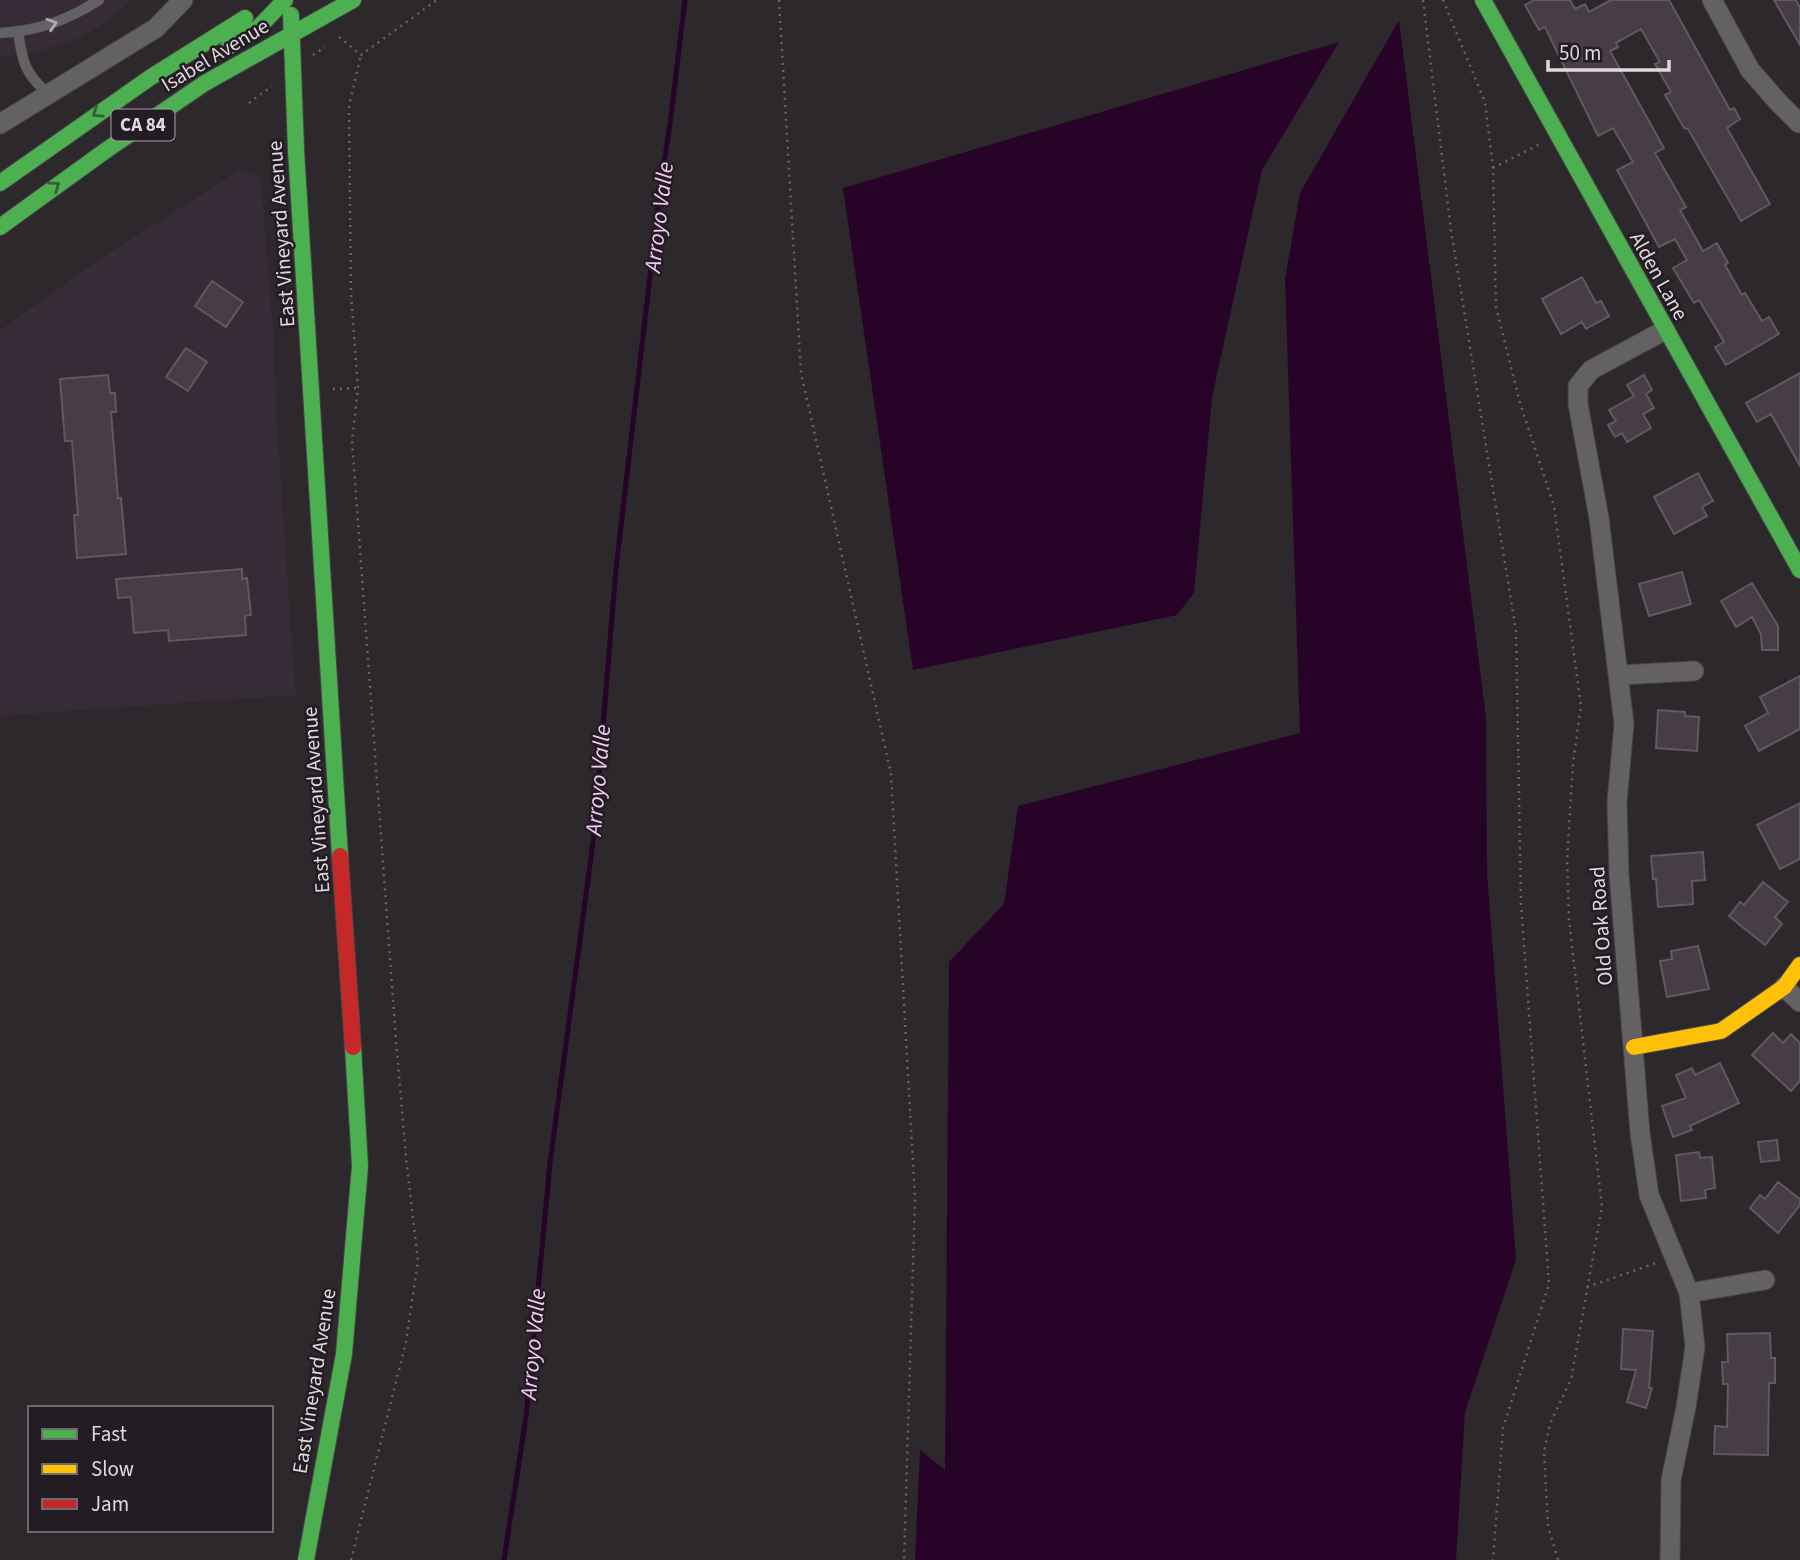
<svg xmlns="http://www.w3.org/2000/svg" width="1800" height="1560" font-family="'Source Sans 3',sans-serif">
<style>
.built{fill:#362b36}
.water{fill:#270427}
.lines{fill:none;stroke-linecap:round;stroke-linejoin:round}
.stream{stroke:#270427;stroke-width:5}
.building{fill:#483c47;stroke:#5e5b5e;stroke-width:2}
.lane-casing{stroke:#484548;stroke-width:11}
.street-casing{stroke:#484548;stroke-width:21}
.fast-casing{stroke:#484548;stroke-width:18}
.slow-casing{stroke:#484548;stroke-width:18}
.jam-casing{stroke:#484548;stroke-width:18}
.path{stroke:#686468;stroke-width:2.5;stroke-dasharray:2 5;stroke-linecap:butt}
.lane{stroke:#636163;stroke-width:10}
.street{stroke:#636163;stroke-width:19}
.fast{stroke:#4caf50;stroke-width:16}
.slow{stroke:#ffc107;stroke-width:16}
.jam{stroke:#c62828;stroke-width:16}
.oneway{stroke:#adaaad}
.oneway2{stroke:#355f37}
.labels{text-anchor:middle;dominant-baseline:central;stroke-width:5;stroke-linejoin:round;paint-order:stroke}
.shield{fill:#231d23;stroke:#a7a1a6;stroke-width:2}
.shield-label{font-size:19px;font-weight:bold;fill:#dfdade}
.street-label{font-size:21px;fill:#dfdade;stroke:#231d23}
.water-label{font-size:23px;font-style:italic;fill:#f7cbf5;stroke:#231d23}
</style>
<rect width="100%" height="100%" fill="#2c282c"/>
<!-- built -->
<path class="built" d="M0,0H132L103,24L81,37L40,51L11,56L0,55Z
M240,170L261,177L275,355L276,411L296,695L0,716V330L106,255Z"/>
<!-- water -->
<path class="water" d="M1399,20L1486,718L1487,872L1516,1260L1465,1412L1456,1560H915L920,1450L945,1470L949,962L1004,904L1018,806L1300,733L1285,279L1300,193Z
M1339,42L1262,170L1212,397L1194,593L1177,615L913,670L843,188Z"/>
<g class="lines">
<!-- stream -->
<path class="stream" d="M504,1560L526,1417L550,1163L594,835L616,569L660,190L670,124L685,0"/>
</g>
<!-- building -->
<path class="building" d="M1534,0H1570L1575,9L1585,4L1589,12L1611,0H1669L1730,110L1734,108L1740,119L1727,128L1770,204L1741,221L1688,129L1684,128L1665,95L1671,92L1655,64L1660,62L1641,29L1616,43L1618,47L1610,51L1664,148L1655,153L1686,207L1680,210L1703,251L1717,243L1728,263L1725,265L1742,295L1745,293L1762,321L1769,317L1779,334L1726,365L1715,347L1724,342L1699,300L1694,303L1673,268L1687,260L1675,239L1659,247L1617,170L1633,162L1613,128L1598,136L1545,27L1539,30L1525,5Z
M1774,0H1796L1800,7V45Z
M1582,277L1596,303L1601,301L1609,316L1586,329L1582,322L1561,334L1542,299Z
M212,281L243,302L226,327L195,306Z
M186,348L207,362L188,391L166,377Z
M1800,373V466L1771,414L1757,422L1746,403Z
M108,375L110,393H115L116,412H111L118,498H121L126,554L77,558L74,515H78L72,441H65L60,379Z
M1644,375L1652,390L1646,394L1654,408L1643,414L1651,428L1627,442L1622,433L1615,437L1608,425L1616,421L1609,410L1634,396L1627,385Z
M1698,473L1713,501L1702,507L1707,516L1674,534L1654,497Z
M242,569V579L247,578L251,615L245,616L246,635L169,641L168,630L134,633L131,597L118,598L116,579Z
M1682,572L1691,604L1649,616L1639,584Z
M1752,583L1778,626V650H1762L1761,634L1752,617L1736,627L1721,601Z
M1800,676V729L1759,751L1745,726L1768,713L1760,697Z
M1658,710L1685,712V716L1699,717L1697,751L1656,748Z
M1800,803V859L1780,869L1757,825Z
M1703,852L1705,880L1692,881L1693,904L1658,907L1656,879H1653L1651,856Z
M1763,882L1788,902L1775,917L1782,924L1765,945L1729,916L1740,902L1744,905Z
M1698,946L1709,989L1667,997L1660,961L1672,959L1671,951Z
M1773,1033L1783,1043L1791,1034L1800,1043V1081L1791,1091L1752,1055Z
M1720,1063L1739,1103L1690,1126L1692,1130L1673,1137L1662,1106L1686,1098L1676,1075L1692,1068L1695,1075Z
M1777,1140L1779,1160L1761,1162L1758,1142Z
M1699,1152L1700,1158L1712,1157L1715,1188L1705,1190L1706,1198L1681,1201L1676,1155Z
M1778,1182L1800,1199V1205L1778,1233L1750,1208L1760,1195L1765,1199Z
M1623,1329L1653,1331L1649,1388H1652L1646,1408L1627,1402L1636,1370L1621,1369Z
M1770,1333L1771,1358H1775V1383H1769L1768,1455L1714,1454L1715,1426L1727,1427L1728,1384H1723L1722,1362H1728L1727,1334Z"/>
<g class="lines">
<defs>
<path id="lane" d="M18,32C22,60 25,75 48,93
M0,33C38,31 68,20 99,0"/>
<path id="street" d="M1712,0L1750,70L1778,102L1799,123
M0,124L156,28L183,0
M1665,330L1591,370L1578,386V404L1599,518L1624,724L1617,802L1619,874L1640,1133L1649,1195L1689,1293L1695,1347L1686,1407L1671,1480L1670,1560
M1620,675L1694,671
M1784,987L1800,1002
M1689,1293L1765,1280"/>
<path id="fast" d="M1483,0L1800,570
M291,15L296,150L340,856
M228,47L258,28L285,0
M0,183L151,77L245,18
M0,227L105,151L205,83L353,0
M306,1560L344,1354L360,1166L353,1047"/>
<path id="slow" d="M1634,1047L1721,1031L1784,987L1800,965"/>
<path id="jam" d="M340,856L353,1047"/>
</defs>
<!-- lane casing -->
<use href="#lane" class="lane-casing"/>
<!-- street casing -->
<use href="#street" class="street-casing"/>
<!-- fast casing -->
<use href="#fast" class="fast-casing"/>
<!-- slow casing -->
<use href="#slow" class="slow-casing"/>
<!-- jam casing -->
<use href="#jam" class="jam-casing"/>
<!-- path -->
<path class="path" d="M779,0L801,373L891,774L915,1198L904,1560
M1423,0L1451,230L1516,631L1521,904L1549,1284L1503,1428L1493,1560
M1443,0L1485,102L1493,168L1496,307L1520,403L1554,506L1581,706L1573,763L1567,860L1569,920L1602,1207L1571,1379L1550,1424L1544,1451L1548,1526L1558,1560
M339,37L361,55L437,0
M313,55L325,47
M249,103L272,86
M1493,168L1540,144
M333,389L358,388
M1587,1287L1659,1262
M351,1560L406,1342L418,1261L406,1158L396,1040L352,441L358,388L351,294L349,106L361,55"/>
<!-- lane -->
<use href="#lane" class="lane"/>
<!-- street -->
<use href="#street" class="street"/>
<!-- fast -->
<use href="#fast" class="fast"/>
<!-- slow -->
<use href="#slow" class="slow"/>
<!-- jam -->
<use href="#jam" class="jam"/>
</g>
<!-- one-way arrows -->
<defs><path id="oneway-chevron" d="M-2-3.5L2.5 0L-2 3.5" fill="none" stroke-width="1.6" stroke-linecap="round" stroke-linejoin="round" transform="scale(1.75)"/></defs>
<use class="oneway" href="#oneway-chevron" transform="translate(52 24) rotate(-18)"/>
<g class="oneway2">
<use href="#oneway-chevron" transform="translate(97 113) rotate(146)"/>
<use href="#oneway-chevron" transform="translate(55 186) rotate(-36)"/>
</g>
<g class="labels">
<!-- shield labels -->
<rect class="shield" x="111.5" y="109.5" width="63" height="31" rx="5"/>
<g class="shield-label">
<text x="143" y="125">CA 84</text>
</g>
<!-- street labels -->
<g class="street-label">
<text transform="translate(215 55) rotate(-31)">Isabel Avenue</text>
<text transform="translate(281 234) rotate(-94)">East Vineyard Avenue</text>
<text transform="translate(1659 276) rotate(61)">Alden Lane</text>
<text transform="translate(316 800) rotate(-94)">East Vineyard Avenue</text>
<text transform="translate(1601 926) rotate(-94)">Old Oak Road</text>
<text transform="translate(314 1381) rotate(-81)">East Vineyard Avenue</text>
</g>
<!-- water labels -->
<g class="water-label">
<text transform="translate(659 217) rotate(-83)">Arroyo Valle</text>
<text transform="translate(598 780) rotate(-85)">Arroyo Valle</text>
<text transform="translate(533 1344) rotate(-85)">Arroyo Valle</text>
</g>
</g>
<!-- legend -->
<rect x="28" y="1406" width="245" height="126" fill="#231d23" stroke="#6e696e" stroke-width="2"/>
<rect x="42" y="1429" width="35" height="10" fill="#4caf50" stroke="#6e696e" stroke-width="2"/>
<text x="91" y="1441" font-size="21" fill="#dfdade">Fast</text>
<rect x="42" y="1464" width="35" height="10" fill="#ffc107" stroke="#6e696e" stroke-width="2"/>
<text x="91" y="1476" font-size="21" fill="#dfdade">Slow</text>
<rect x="42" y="1499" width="35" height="10" fill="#c62828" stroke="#6e696e" stroke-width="2"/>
<text x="91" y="1511" font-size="21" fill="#dfdade">Jam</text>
<!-- scale -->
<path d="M1548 60v10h121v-10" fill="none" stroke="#dfdade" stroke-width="3.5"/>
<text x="1559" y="60" font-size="21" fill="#dfdade" stroke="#231d23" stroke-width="5" paint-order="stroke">50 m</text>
</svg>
